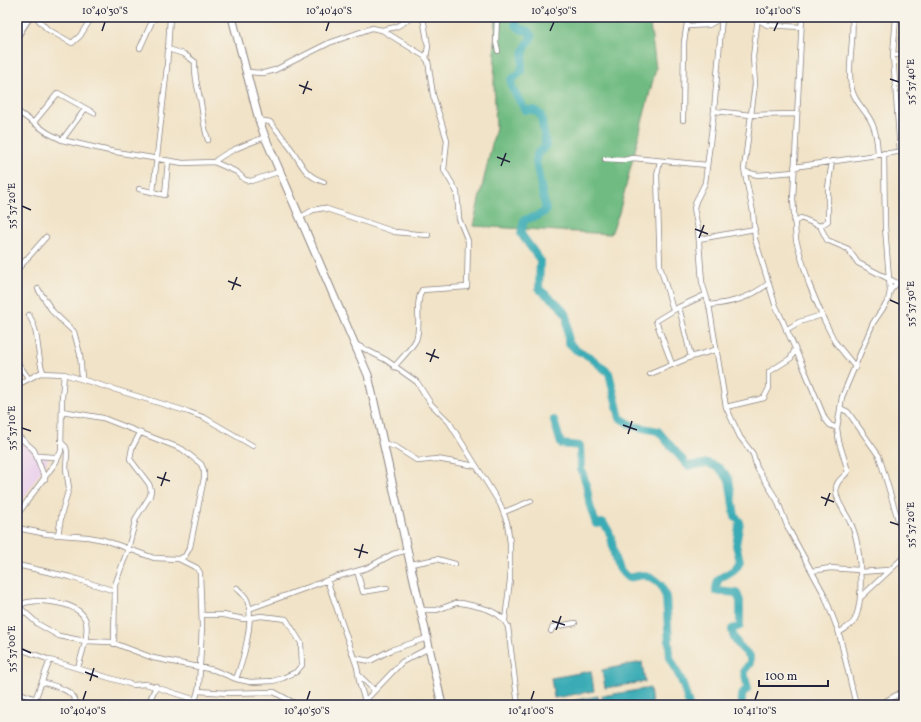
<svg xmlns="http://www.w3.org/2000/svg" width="921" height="722" font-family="Vollkorn,serif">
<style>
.built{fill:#ead1ec}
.forest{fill:#70bb82;stroke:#496e5e}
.water{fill:#3bacb5;stroke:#2e6778}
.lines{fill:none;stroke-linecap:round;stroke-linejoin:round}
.river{stroke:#3bacb5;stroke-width:8}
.minor-casing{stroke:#8a8281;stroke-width:6}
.secondary-casing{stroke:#8a8281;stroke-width:9}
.trunk-casing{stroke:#8a8281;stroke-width:10}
.minor{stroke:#fff;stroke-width:4.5}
.secondary{stroke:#fff;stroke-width:7}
.trunk{stroke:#fff;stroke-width:8}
.ticks{fill:none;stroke:#22223b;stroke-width:1.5}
.neatline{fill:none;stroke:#22223b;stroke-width:1.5}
.ticks-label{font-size:10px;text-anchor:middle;fill:#22223b}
</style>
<rect width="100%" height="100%" fill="#f7f3e8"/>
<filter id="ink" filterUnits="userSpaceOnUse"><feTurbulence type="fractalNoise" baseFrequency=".025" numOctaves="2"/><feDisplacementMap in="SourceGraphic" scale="8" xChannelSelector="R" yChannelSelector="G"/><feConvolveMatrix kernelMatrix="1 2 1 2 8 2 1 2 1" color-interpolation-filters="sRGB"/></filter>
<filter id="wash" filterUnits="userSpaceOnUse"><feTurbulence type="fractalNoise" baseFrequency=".012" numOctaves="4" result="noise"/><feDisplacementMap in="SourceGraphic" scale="16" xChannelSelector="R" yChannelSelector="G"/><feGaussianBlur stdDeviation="0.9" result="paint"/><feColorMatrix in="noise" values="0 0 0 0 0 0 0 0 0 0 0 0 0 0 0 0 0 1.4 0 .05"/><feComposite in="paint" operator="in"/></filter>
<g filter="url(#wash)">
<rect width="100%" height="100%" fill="#f1e3c7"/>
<!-- built -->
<path class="built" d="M17,438L49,458L17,509Z"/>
<!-- forest -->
<path class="forest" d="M496,17H649L656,68L619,213L611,234L473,226L496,127L494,84Z"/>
<!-- water -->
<path class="water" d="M642,662L645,682L605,688L602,670Z
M591,671L594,691L554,698L551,678Z
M650,688L652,705H603L602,696Z
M598,696L599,705H551Z"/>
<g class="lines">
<!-- river -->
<path class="river" d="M517,17L515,24L520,29L528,31L532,36L524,50L521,72L511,80L512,88L525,110H534L541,115L546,146L537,154L536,162L546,211L537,216L524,220L521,234L540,260L539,289L559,305L567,316L568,342L576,350L590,357L609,373L620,418L633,426L658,431L688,466L708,463L719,468L729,479L735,516L740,522L736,545L740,561C738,564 736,569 732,571C721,579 717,575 716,591L737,593L740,601V626L732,629C732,640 742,649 750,656V663L744,671L748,689C740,692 742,698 742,705
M554,420L561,444L580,446L581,469L586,483L590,506L596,524L603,523C619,539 606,560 628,578L642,575L652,578L661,585L666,597L670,657L683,684L689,705"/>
</g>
</g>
<g filter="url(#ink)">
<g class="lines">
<defs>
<path id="minor" d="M36,17L47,29L72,43L80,36L92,17
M423,17L428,46L426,59
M497,17L496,42L498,51
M722,17L714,111L705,183L696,201L694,208L698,229L702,282L709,305L726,407L740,437L753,454L757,468L777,500L788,528L824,594L839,633L856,705
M745,17L759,20L767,25L801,27
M758,17L753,57L755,84L744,169L753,212L755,239L775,304L803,366L825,419L830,425L837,428
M802,17L793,199L796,240L809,284L824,320L835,342L856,368
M852,17C855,41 846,67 852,90C855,101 862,107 868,116C876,128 877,140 878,154
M896,17L893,55L900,151
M687,26L709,25L721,18
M382,30L396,27L413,17
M140,48L154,17
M168,49L184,54L195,62C194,77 198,89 201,103C203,116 204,128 208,140
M893,55L904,54
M246,72L264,73L275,70L329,43L372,28L382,30L424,56L428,61L433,95L447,140L444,170L457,192L459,219L468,241L467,287L422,290C414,305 422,324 416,340C411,349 401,359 394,367
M17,111L48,133L62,140L110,151L183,163L214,162L237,172L245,180L251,181L281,171
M714,111L751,115L797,114
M259,120L270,122C278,131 285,140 292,150C303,166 304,175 324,182
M683,120L684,42L688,17
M34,122L58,93L94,113
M62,140L85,109
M884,153L885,227L890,291
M605,159L624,160L633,158L707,165
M660,161L657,175L660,266L673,310
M214,162C228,150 248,144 265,137
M794,167L904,151
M745,172L758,175L794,172
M139,189L165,195L168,161
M153,192L167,67L170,17
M301,217L313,210L324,208L395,232L428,235
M794,222L801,218L820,226L827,240L848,249L858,263L897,283
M820,226L828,221V188L832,161
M699,239L755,229
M17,270L46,237
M38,289L53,312L74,332L80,354L82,378
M709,305C732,303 750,298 769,283
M679,307L691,357
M29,315C40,333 36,353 43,372
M786,330L799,322L822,315
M355,344L386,360L417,382L431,404L449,422L500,504L507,522L510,543V580L505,620
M17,362L29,379
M672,364L656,321L679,307L705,295
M650,374L691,357L715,350
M17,385L40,373L64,374L189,412L205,418L253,446
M726,407L764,398L769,388V372L791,358L795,349
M840,408L848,412L879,456L899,523L904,530
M17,435L34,450L45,479
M383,443L396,447L418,461L437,459L476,466
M38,456L54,457L59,456
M504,512L531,501
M17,515L56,462L61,451L62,398L64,374
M17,528L47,534L88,537L104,540L154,558L179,559L185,556L190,547L204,478V471L201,464L182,449L103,418L62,411
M58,535L62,512L69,488L66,469L67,452L66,447L62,443
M179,559L197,568L200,573L202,626L199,687L194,705
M411,564L437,559L455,564
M17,565L70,577L115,591
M357,571L363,592L387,588
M812,571L830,568L859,570
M860,572L888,570
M327,580L357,667L360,685L365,701
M860,598L904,557
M17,606C21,605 25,602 29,602C45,599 82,603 86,622C89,636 81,655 78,668
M18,606L38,624L59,636L85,641L111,642L153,658L214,670L236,679L250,682L273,681L283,678L296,672L302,665L301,643L286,619L261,616L244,619L223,615H202
M249,609L336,577L367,568L393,554L408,550
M422,610H437L456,603H461C479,607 500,609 508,627L518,705
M551,631L553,627L575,623
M839,633C844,629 851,626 854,621C865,601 861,542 850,522C845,511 836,502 836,489C836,480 844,478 848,471L839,442L837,428L842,397L873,323L888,301L890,291L897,283L904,284
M114,644L115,585L128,549L136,518L150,496L151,490L149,484L130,459L132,448L140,433
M17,648L50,660L133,685L146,684L196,700
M354,658L370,661L391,650L427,638
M358,674L374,690
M236,679C243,661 255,618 247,600C245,595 240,592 237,588
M42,682C54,686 76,690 76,705
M198,691L227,693L274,692L296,704L311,705
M17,692L36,699
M884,702L904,691
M33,705L50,660
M148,705L156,686
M361,705L402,662L429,648"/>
<path id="secondary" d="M232,17L259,120L265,137L368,375L442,705"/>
<path id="trunk" d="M17,34L28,17"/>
</defs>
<!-- minor casing -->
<use href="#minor" class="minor-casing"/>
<!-- secondary casing -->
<use href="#secondary" class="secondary-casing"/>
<!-- trunk casing -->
<use href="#trunk" class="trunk-casing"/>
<!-- minor -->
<use href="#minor" class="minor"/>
<!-- secondary -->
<use href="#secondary" class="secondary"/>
<!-- trunk -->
<use href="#trunk" class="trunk"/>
</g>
</g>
<!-- ticks -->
<path class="ticks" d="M102,31L105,22M326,31L329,22M550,31L554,22M774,31L778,22M890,79L899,82M299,85L312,90M303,94L308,81M497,157L510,162M501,166L506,153M22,206L31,210M695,229L708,234M699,238L704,225M228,281L241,286M232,290L237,277M890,300L899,304M426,353L439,358M430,362L435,349M623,425L637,430M22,428L31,431M628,434L632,421M157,477L170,481M161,486L166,472M821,497L834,502M825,506L830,493M890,522L899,525M354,549L368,553M359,558L363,544M552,621L565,625M556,630L561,616M22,649L31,653M85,672L98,677M90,681L94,668M83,700L86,691M307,700L310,691M531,700L534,691M755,700L758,691"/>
<!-- margin -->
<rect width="921" height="722" fill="none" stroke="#f7f3e8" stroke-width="44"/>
<!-- scale -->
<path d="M759 680v6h69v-6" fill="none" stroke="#22223b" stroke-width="2"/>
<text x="765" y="680" font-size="12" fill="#22223b" stroke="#f7f3e8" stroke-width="3" paint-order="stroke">100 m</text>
<rect x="22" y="22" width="877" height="678" class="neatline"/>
<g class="ticks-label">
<text x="105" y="14">10°40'30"S</text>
<text x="329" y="14">10°40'40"S</text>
<text x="554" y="14">10°40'50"S</text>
<text x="778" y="14">10°41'00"S</text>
<text transform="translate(910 82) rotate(-90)" y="4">35°37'40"E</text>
<text transform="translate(11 206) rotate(-90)" y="4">35°37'20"E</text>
<text transform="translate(910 304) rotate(-90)" y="4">35°37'30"E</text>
<text transform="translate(11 428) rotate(-90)" y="4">35°37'10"E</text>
<text transform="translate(910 525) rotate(-90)" y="4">35°37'20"E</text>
<text transform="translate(11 649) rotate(-90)" y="4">35°37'00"E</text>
<text x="83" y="714">10°40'40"S</text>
<text x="307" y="714">10°40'50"S</text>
<text x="531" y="714">10°41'00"S</text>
<text x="755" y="714">10°41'10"S</text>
</g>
</svg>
